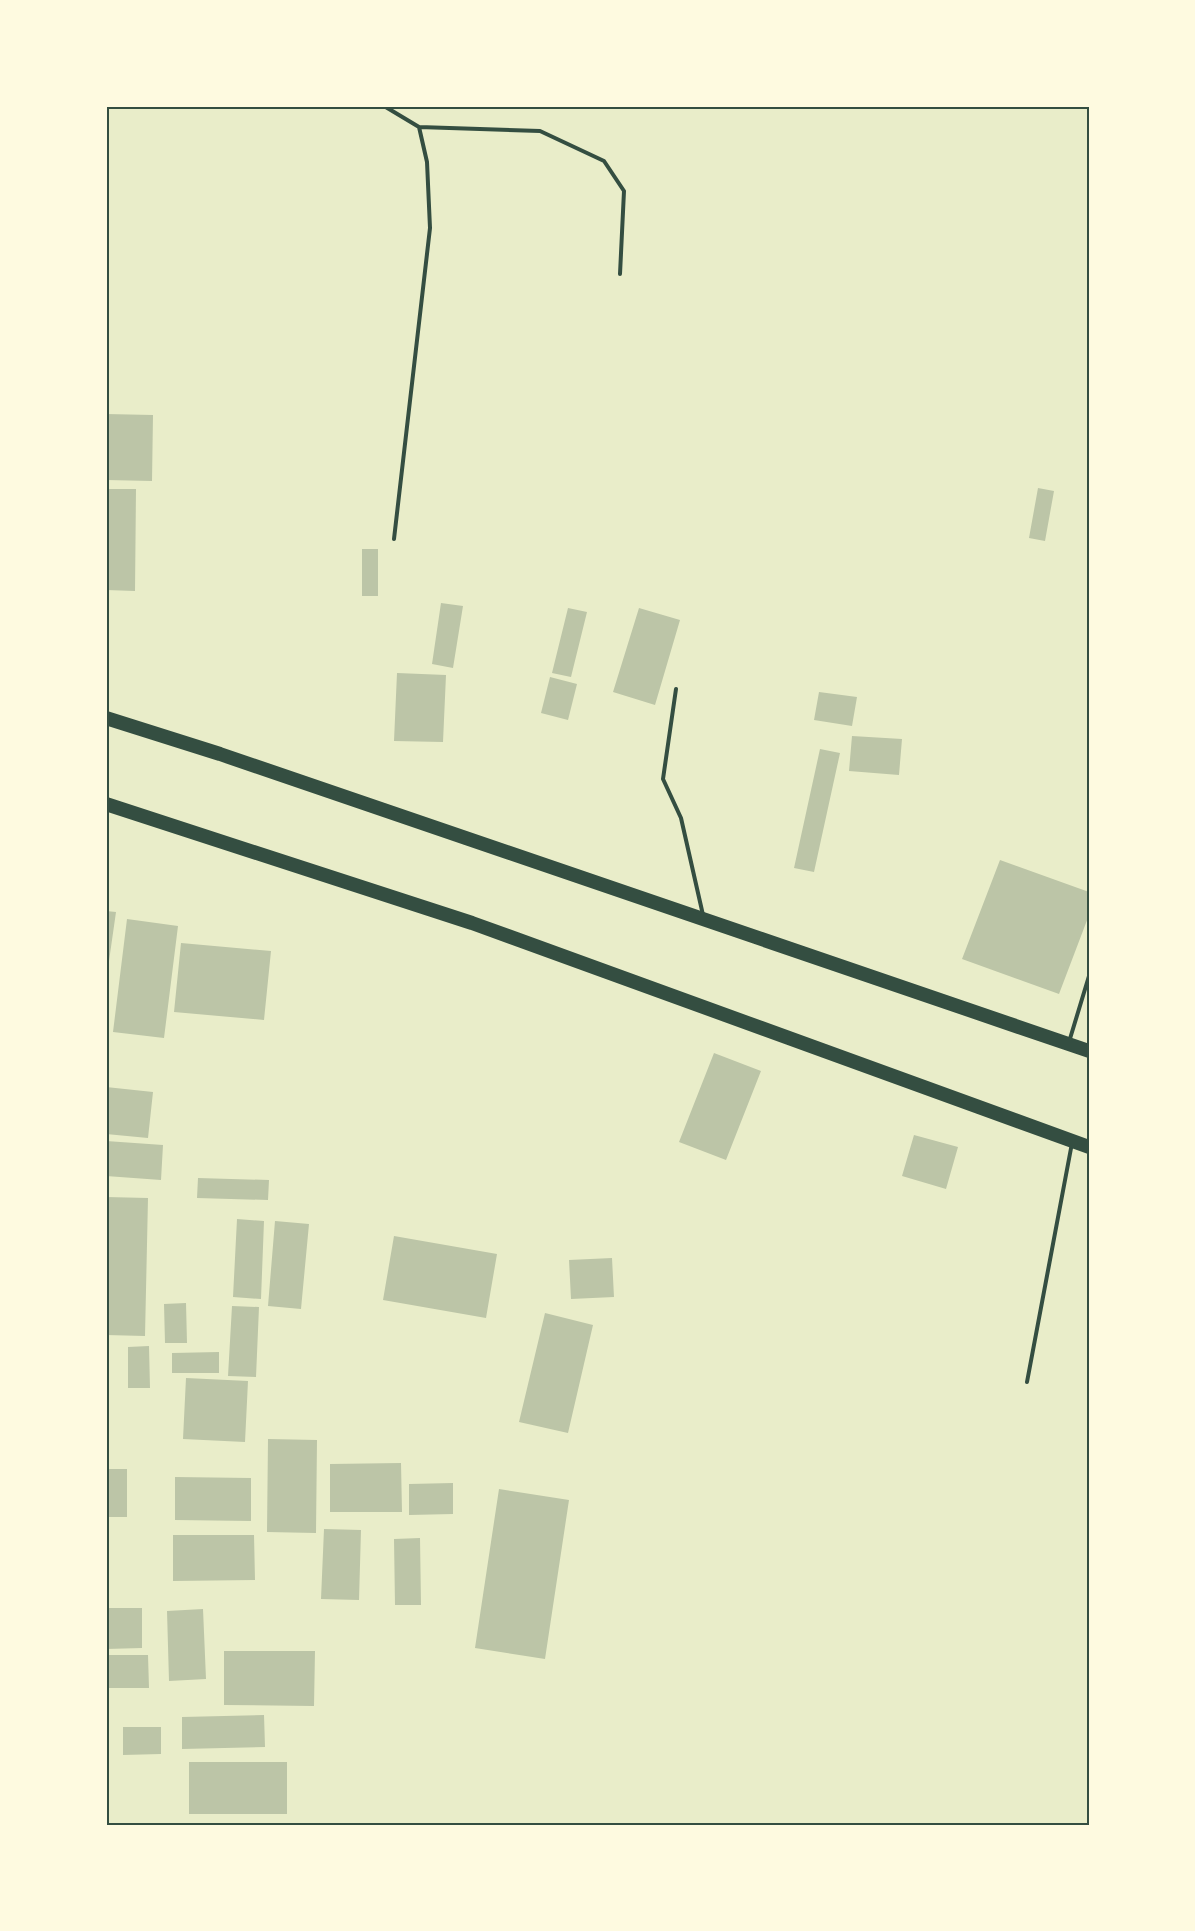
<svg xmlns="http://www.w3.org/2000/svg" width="1195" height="1931" font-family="Lato,sans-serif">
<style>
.building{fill:#bcc5a7}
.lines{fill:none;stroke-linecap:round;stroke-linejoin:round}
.service{stroke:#344e41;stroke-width:4}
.trunk{stroke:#344e41;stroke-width:14}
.neatline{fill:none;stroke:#344e41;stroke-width:2}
</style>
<rect width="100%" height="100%" fill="#e9edc9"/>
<!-- building -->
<path class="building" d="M106,414L153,415L152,481L106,480Z
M1038,488L1054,491L1045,541L1029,538Z
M106,489H136L135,591L106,590Z
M362,549H378V596H362Z
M441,603L463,606L453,668L432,664Z
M568,608L587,612L571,677L552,673Z
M639,608L680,620L655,705L613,692Z
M397,673L446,675L443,742L394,741Z
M550,677L577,684L568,720L541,713Z
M819,692L857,697L852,726L814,720Z
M852,736L902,739L899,775L849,771Z
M820,749L840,753L814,872L794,868Z
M1000,860L1089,892V915L1059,994L962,959Z
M106,911L116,912L107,975H106Z
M127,919L178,926L164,1038L113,1032Z
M181,943L271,951L264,1020L174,1012Z
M714,1053L761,1071L726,1160L679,1142Z
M106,1087L153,1092L148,1138L106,1134Z
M914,1135L958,1147L946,1189L902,1176Z
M106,1141L163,1145L161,1180L106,1176Z
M198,1178L269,1180L268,1200L197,1198Z
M106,1197L148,1198L145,1336L106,1335Z
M237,1219L264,1221L261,1299L233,1297Z
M275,1221L309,1224L301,1309L268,1306Z
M394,1236L497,1254L486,1318L383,1300Z
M612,1258L614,1297L571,1299L569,1260Z
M186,1303L187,1343H165L164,1304Z
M232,1306L259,1307L256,1377L228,1376Z
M545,1313L593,1325L568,1433L519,1422Z
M149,1346L150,1388H128V1347Z
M219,1352V1373H172V1353Z
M186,1378L248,1381L245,1442L183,1439Z
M268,1439L317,1440L316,1533L267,1532Z
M401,1463L402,1512H330V1464Z
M106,1469H127V1517H106Z
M175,1477L251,1478V1521L175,1520Z
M453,1483V1514L409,1515V1484Z
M499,1489L569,1500L545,1659L475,1648Z
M324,1529L361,1530L359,1600L321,1599Z
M173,1535H254L255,1580L173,1581Z
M420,1538L421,1605H395L394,1539Z
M106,1608H142V1648L106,1649Z
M203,1609L206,1679L169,1681L167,1611Z
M224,1651H315L314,1706L224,1705Z
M106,1655H148L149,1688H106Z
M264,1715L265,1747L182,1749V1717Z
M123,1727H161V1754L123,1755Z
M189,1762H287V1814H189Z"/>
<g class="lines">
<!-- service -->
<path class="service" d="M384,106L419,127L427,162L430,228L394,539
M419,127L540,131L604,161L624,191L620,274
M676,689L663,779L681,818L703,915
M1069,1042L1089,976
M1027,1382L1072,1143"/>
<!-- trunk -->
<path class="trunk" d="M106,718L220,754L1089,1051
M106,804L472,923L1089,1147"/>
</g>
<!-- border -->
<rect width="1195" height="1931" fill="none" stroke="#fefae0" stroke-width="215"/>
<rect x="108" y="108" width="980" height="1716" class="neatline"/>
</svg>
